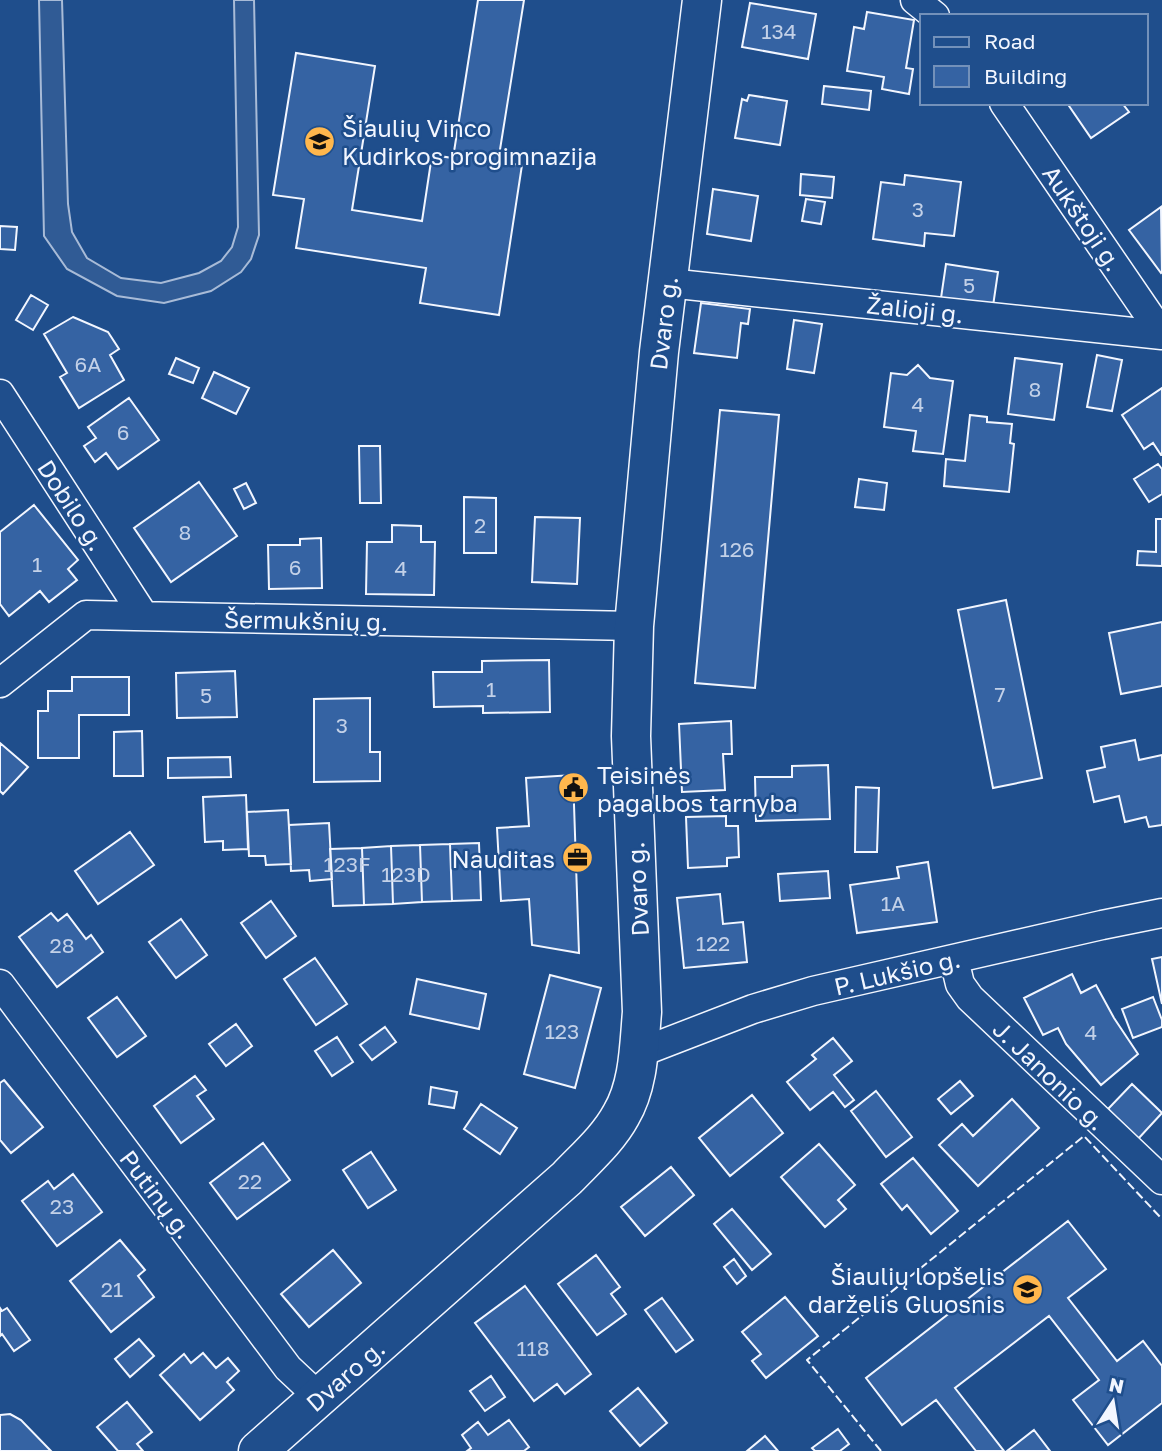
<svg xmlns="http://www.w3.org/2000/svg" width="1162" height="1451" font-family="'Golos Text',sans-serif">
<style>
.built{fill:#305b95;stroke:#a8bbd7;stroke-width:2}
.building{fill:#3563a3;stroke:#f2f6ff;stroke-width:2}
.lines{fill:none;stroke-linecap:round;stroke-linejoin:round}
.street-casing{stroke:#f2f6ff;stroke-width:31}
.secondary-casing{stroke:#f2f6ff;stroke-width:41}
.street{stroke:#1f4e8c;stroke-width:28}
.secondary{stroke:#1f4e8c;stroke-width:38}
.fence{stroke:#f2f6ff;stroke-width:2;stroke-dasharray:9 3.5;stroke-linecap:butt}
.labels{text-anchor:middle;dominant-baseline:central;stroke-width:5;stroke-linejoin:round;paint-order:stroke}
.number-label{font-size:21px;fill:#c3d1e8}
.poi-label{font-size:24px;fill:#f2f6ff;stroke:#1f4e8c;text-anchor:start}
.street-label{font-size:24px;fill:#f2f6ff;stroke:#1f4e8c}
</style>
<rect width="100%" height="100%" fill="#1f4e8c"/>
<!-- built -->
<path class="built" d="M39,0H62L68,204L72,232L87,258L121,278L161,283L199,273L221,261L232,247L238,227L234,0H254L259,235L251,259L241,272L211,291L164,303L117,296L67,269L44,236Z"/>
<!-- building -->
<path class="building" d="M478,0H524L498,162L522,165L499,315L420,303L426,268L296,248L304,199L273,195L296,53L375,66L352,210L422,221L432,155L453,158Z
M750,3L816,14L808,59L742,47Z
M867,12L914,20L906,68L913,69L909,94L882,89L884,77L847,71L854,27L864,29Z
M824,86L871,91L869,110L822,104Z
M749,95L787,101L780,145L735,138L742,99L747,101Z
M1067,103H1122L1129,112L1091,138Z
M801,174L834,177L832,198L800,195Z
M905,175L961,182L954,236L925,233L924,246L873,239L881,182L904,185Z
M713,189L758,196L751,241L707,234Z
M806,199L825,202L821,224L802,221Z
M1161,207L1162,272L1161,273L1129,230Z
M0,226L17,227L15,250L0,249Z
M946,264L998,272L993,306L941,298Z
M31,295L48,305L33,330L16,320Z
M701,303L750,309L748,324L741,323L737,358L694,353Z
M73,317L108,332L119,349L110,355L124,380L79,408L60,377L67,373L44,334Z
M794,320L822,324L814,373L787,369Z
M1097,355L1122,360L1112,411L1087,407Z
M176,358L199,368L193,383L169,374Z
M1015,358L1062,364L1054,420L1008,414Z
M918,365L930,378L953,381L943,454L913,451L916,431L884,427L891,373L907,375Z
M214,372L249,388L236,414L202,398Z
M1162,388V455H1161L1153,443L1144,449L1122,415Z
M129,398L159,440L118,469L106,453L95,462L84,446L96,438L88,427Z
M720,410L779,415L755,688L695,683Z
M970,415L987,417V422L1012,424L1010,443L1014,444L1009,492L944,486L946,459L965,461Z
M359,446H380L381,503H360Z
M1158,464L1162,469V494L1149,502L1134,479Z
M859,479L887,483L884,510L855,507Z
M199,482L237,536L171,582L134,528Z
M246,483L256,503L244,509L234,489Z
M464,497L496,498V553H464Z
M34,505L78,560L68,569L77,580L49,602L40,591L9,616L0,604V532Z
M535,517L580,518L577,584L532,582Z
M1156,519H1162V566L1137,565L1138,551L1156,552Z
M392,525L421,526V542H435L434,595L366,594L367,542H392Z
M321,538L322,588L269,589L268,545H300V539Z
M1006,600L1042,778L993,788L958,610Z
M1162,622V686L1121,694L1109,633Z
M549,660L550,712L483,713V706L434,707L433,672H482V661Z
M235,671L237,717L177,718L176,673Z
M72,677H129V715H79V758H38V711H48V691H72Z
M370,698V752H380V781L314,782V699Z
M731,721L732,754H723L725,790L682,792L679,724Z
M142,731L143,776H114V732Z
M1135,740L1139,760L1162,755V825L1149,827L1146,817L1125,822L1119,796L1094,802L1087,771L1105,767L1101,747Z
M0,743L28,767L3,794L0,791Z
M230,757L231,777L168,778V758Z
M828,765L830,819L756,821L755,777H792V766Z
M573,775L579,953L532,945L529,899L501,901L497,828L529,826L526,778Z
M856,787L879,788L877,852H855Z
M246,795L248,849L223,850V841L205,842L203,797Z
M288,810L291,864L266,865L265,856H249L247,812Z
M726,816V826H738L739,857L727,858V866L688,868L686,817Z
M329,823L332,879L310,881L309,870L291,871L289,825Z
M130,832L154,865L98,904L75,871Z
M479,843L481,900L452,901L450,844Z
M450,844L452,901L422,902L420,845Z
M420,845L422,902L393,904L391,846Z
M391,846L393,904L364,905L362,848Z
M362,848L364,905L333,906L330,849Z
M928,862L937,922L857,933L850,885L899,878L897,867Z
M828,871L830,898L780,901L778,874Z
M720,894L723,924L743,922L747,962L684,968L677,898Z
M271,901L296,936L266,958L241,923Z
M51,913L58,921L67,914L86,939L91,935L103,952L57,987L19,937Z
M181,919L207,955L176,978L149,942Z
M1162,957V1004L1152,959Z
M315,958L347,1004L316,1025L284,979Z
M1072,974L1081,993L1096,985L1114,1018L1138,1054L1101,1085L1066,1044L1058,1028L1043,1035L1024,998Z
M550,975L601,988L575,1088L524,1074Z
M417,979L486,994L479,1029L410,1014Z
M117,997L146,1036L117,1057L88,1018Z
M1153,997L1162,1020V1027L1133,1038L1122,1009Z
M236,1024L252,1046L226,1066L209,1044Z
M385,1027L396,1042L372,1060L360,1045Z
M337,1037L353,1062L332,1076L315,1051Z
M833,1038L852,1061L834,1075L854,1100L845,1107L833,1092L810,1110L787,1082L816,1059L812,1055Z
M195,1076L206,1090L197,1096L214,1119L181,1143L154,1106Z
M4,1080L43,1127L11,1153L0,1140V1083Z
M960,1081L973,1096L951,1114L938,1099Z
M1132,1084L1162,1113L1138,1139L1108,1109Z
M431,1087L457,1092L454,1108L429,1104Z
M876,1091L912,1137L886,1157L851,1111Z
M752,1095L783,1133L730,1176L699,1138Z
M1012,1099L1039,1128L978,1186L939,1145L962,1124L973,1136Z
M481,1104L517,1128L500,1154L464,1129Z
M263,1143L290,1180L237,1219L210,1183Z
M819,1144L855,1185L838,1200L846,1209L825,1227L781,1177Z
M371,1152L396,1190L368,1208L343,1170Z
M913,1158L958,1211L931,1234L907,1205L902,1210L881,1184Z
M671,1167L694,1195L645,1236L621,1207Z
M73,1174L102,1212L57,1246L22,1201L48,1181L54,1189Z
M732,1209L771,1254L752,1270L714,1224Z
M1068,1221L1106,1269L1068,1298L1117,1361L1143,1341L1162,1366V1403L1108,1445L1073,1400L1099,1380L1049,1316L955,1388L1004,1451H976L936,1400L902,1425L866,1378Z
M120,1240L145,1270L138,1276L154,1297L111,1332L70,1281Z
M333,1250L361,1283L309,1327L281,1294Z
M596,1255L620,1287L611,1294L626,1314L597,1335L558,1284Z
M734,1259L746,1276L737,1284L724,1267Z
M525,1286L591,1374L565,1394L557,1384L534,1401L475,1323Z
M785,1297L818,1336L766,1378L752,1361L761,1354L742,1332Z
M662,1298L693,1340L676,1352L645,1310Z
M0,1308L2,1311L7,1308L30,1340L14,1351L2,1334L0,1336Z
M139,1339L154,1356L130,1377L115,1359Z
M203,1353L216,1368L228,1358L239,1371L227,1382L234,1390L200,1420L160,1375L184,1354L191,1363Z
M491,1376L505,1397L485,1411L470,1391Z
M638,1388L667,1423L640,1446L610,1411Z
M127,1402L152,1432L137,1444L143,1451H118L97,1427Z
M10,1414L21,1420L51,1451H0V1415Z
M509,1420L529,1447L524,1451H467L471,1448L462,1435L478,1422L488,1435Z
M838,1429L849,1444L840,1451H815L812,1448Z
M1034,1430L1050,1451H1007Z
M765,1436L778,1451H747Z"/>
<g class="lines">
<defs>
<path id="street" d="M915,0L935,16
M1004,103L1162,334
M668,283L1162,335
M0,394L144,616
M0,683L86,615L634,626
M954,959L960,984L970,998L1162,1180
M0,984L288,1368L320,1398
M639,1053L753,1009L813,991L1102,925L1162,913"/>
<path id="secondary" d="M258,1451L567,1178C586,1158 608,1139 621,1115C639,1085 639,1046 642,1012L631,736L634,626L659,352L702,0"/>
</defs>
<!-- street casing -->
<use href="#street" class="street-casing"/>
<!-- secondary casing -->
<use href="#secondary" class="secondary-casing"/>
<!-- street -->
<use href="#street" class="street"/>
<!-- secondary -->
<use href="#secondary" class="secondary"/>
<!-- fence -->
<path class="fence" d="M881,1451L807,1360L1084,1136L1162,1219"/>
</g>
<!-- icons -->
<defs>
<symbol id="school-disc" viewBox="-11 -11 22 22"><circle r="9.5" fill="#ffb74d" stroke="#1f4e8c"/><path d="M0-5L7-2L0 1L-7-2ZM-4 1L0 2.5L4 1V4Q0 6-4 4Z" fill="#111"/></symbol>
<symbol id="civic-disc" viewBox="-11 -11 22 22"><circle r="9.5" fill="#ffb74d" stroke="#1f4e8c"/><path d="M-.6-6.5H3V-4.5H.6V-3L4-1V1h2V6H-6V1h2V-1L-.6-3ZM-1.2 2.5V6h2.4V2.5Z" fill="#111"/></symbol>
<symbol id="office-disc" viewBox="-11 -11 22 22"><circle r="9.5" fill="#ffb74d" stroke="#1f4e8c"/><path d="M-6-3h4V-5.5h4V-3h4V5H-6ZM-1-4.5V-3h2v-1.5ZM-6 0V1H6V0Z" fill="#111"/></symbol>
</defs>
<g fill-rule="evenodd">
<use href="#school-disc" x="302" y="124" width="35" height="35"/>
<use href="#civic-disc" x="556" y="770" width="35" height="35"/>
<use href="#office-disc" x="560" y="840" width="35" height="35"/>
<use href="#school-disc" x="1010" y="1272" width="35" height="35"/>
</g>
<g class="labels">
<!-- number labels -->
<g class="number-label">
<text x="779" y="31">134</text>
<text x="918" y="209">3</text>
<text x="969" y="285">5</text>
<text x="88" y="364">6A</text>
<text x="1035" y="389">8</text>
<text x="918" y="404">4</text>
<text x="123" y="432">6</text>
<text x="480" y="525">2</text>
<text x="185" y="532">8</text>
<text x="737" y="549">126</text>
<text x="37" y="564">1</text>
<text x="295" y="567">6</text>
<text x="401" y="568">4</text>
<text x="491" y="689">1</text>
<text x="1000" y="694">7</text>
<text x="206" y="695">5</text>
<text x="342" y="725">3</text>
<text x="347" y="864">123F</text>
<text x="406" y="874">123D</text>
<text x="893" y="903">1A</text>
<text x="713" y="943">122</text>
<text x="62" y="945">28</text>
<text x="562" y="1031">123</text>
<text x="1091" y="1032">4</text>
<text x="250" y="1181">22</text>
<text x="62" y="1206">23</text>
<text x="112" y="1289">21</text>
<text x="533" y="1348">118</text>
</g>
<!-- poi labels -->
<g class="poi-label">
<text x="342" y="127">Šiaulių Vinco<tspan x="342" dy="28">Kudirkos progimnazija</tspan></text>
<text x="597" y="774">Teisinės<tspan x="597" dy="28">pagalbos tarnyba</tspan></text>
<text x="555" y="858" text-anchor="end">Nauditas</text>
<text x="1005" y="1275" text-anchor="end">Šiaulių lopšelis<tspan x="1005" dy="28">darželis Gluosnis</tspan></text>
</g>
<!-- street labels -->
<g class="street-label">
<text transform="translate(1083 218) rotate(56)">Aukštoji g.</text>
<text transform="translate(915 309) rotate(6)">Žalioji g.</text>
<text transform="translate(663 323) rotate(-83)">Dvaro g.</text>
<text transform="translate(72 505) rotate(57)">Dobilo g.</text>
<text transform="translate(306 620) rotate(1)">Šermukšnių g.</text>
<text transform="translate(637 889) rotate(-93)">Dvaro g.</text>
<text transform="translate(897 972) rotate(-13)">P. Lukšio g.</text>
<text transform="translate(1050 1075) rotate(44)">J. Janonio g.</text>
<text transform="translate(157 1194) rotate(53)">Putinų g.</text>
<text transform="translate(345 1375) rotate(-41)">Dvaro g.</text>
</g>
</g>
<!-- legend -->
<rect x="920" y="14" width="228" height="91" fill="#1f4e8c" stroke="#7391ba" stroke-width="2"/>
<rect x="934" y="37" width="35" height="10" fill="#1f4e8c" stroke="#7391ba" stroke-width="2"/>
<text x="984" y="49" font-size="21" fill="#f2f6ff">Road</text>
<rect x="934" y="66" width="35" height="21" fill="#3563a3" stroke="#7391ba" stroke-width="2"/>
<text x="984" y="84" font-size="21" fill="#f2f6ff">Building</text>
<!-- north arrow -->
<g transform="translate(1113 1402) rotate(12)" stroke="#1f4e8c" stroke-width="5" paint-order="stroke">
<path d="M0-5L12 26L0 18L-12 26Z" fill="#f2f6ff"/>
<text y="-10" font-size="19" font-weight="bold" text-anchor="middle" fill="#f2f6ff">N</text>
</g>
</svg>
